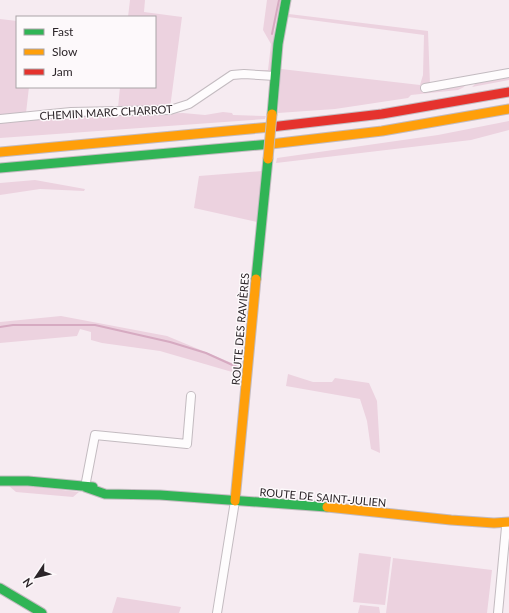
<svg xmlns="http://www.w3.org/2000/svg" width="509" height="613" font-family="Lato,sans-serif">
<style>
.green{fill:#ecd2df}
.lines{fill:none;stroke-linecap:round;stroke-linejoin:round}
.stream{stroke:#d6aac1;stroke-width:2}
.street-casing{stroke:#c3bbc0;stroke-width:10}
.fast-casing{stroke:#c3bbc0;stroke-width:11}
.slow-casing{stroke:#c3bbc0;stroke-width:11}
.jam-casing{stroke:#c3bbc0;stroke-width:11}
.street{stroke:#fefcfd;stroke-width:8}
.fast{stroke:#30b455;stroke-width:9}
.slow{stroke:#ff9f0a;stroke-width:9}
.jam{stroke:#e5322d;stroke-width:9}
.slow-bridge-casing{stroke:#c3bbc0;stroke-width:11;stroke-linecap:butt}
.slow-bridge{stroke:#ff9f0a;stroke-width:9}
.labels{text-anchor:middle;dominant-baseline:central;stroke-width:3;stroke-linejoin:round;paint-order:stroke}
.street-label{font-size:11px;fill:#2c2529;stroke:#fdf9fb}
</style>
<rect width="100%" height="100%" fill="#f6ebf1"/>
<!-- green -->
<path class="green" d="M130,0H145L144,12L182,17L170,108H118L120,87H155V17H128Z
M267,0H281L275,27L270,73L237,71L268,70L271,44L263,30Z
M289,14L428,31L430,85L462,84L465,85L464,87L458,90L411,95L408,98L335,109L278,113L281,69L420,85L423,75L424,35L288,17Z
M0,19L17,21V87H29L26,113L0,116Z
M509,75V80L472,87L477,82Z
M223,112L232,113L233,115L266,116L265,119L0,138V122L73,116L183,113L205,115Z
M509,121V130L471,140L276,163L277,158L438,135Z
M262,171L257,222L194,208L199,176Z
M35,180L85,189L84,191L40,189L0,195V183Z
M61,316L167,336L239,366V374L160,351L102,343L91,340V332L80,329L77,336L0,343V322Z
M288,374L313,382H332L335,378L369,383L377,401L380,453L371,449L367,421L360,399L286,386Z
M9,486H27L79,492L73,497L16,492Z
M359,553L391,557L385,605L353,602Z
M393,558L492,570L487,613H386Z
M117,597L181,607L179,613H112Z
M360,605L379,607L380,613H358Z"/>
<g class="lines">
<!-- stream -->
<path class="stream" d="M272,34L279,0
M0,327L13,325H95L170,342L206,353L239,368"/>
<defs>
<path id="street" d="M425,88L509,73
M0,119L71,112L170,110L189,104L232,75L244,74L275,76
M85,487L95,435L187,444L191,396
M217,613L235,501
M498,613L506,527"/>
<path id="fast" d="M272,114L278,44L286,0
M0,168L271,144
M256,279L268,159
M0,481H28L93,487
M85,487L105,494L160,495L327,507
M0,588L42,613"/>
<path id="slow" d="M271,144L382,131L509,109
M0,152L271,127
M235,501L256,279
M327,507L451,520L494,523L509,522"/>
<path id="jam" d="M271,127L382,114L509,92"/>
</defs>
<!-- street casing -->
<use href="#street" class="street-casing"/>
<!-- fast casing -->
<use href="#fast" class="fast-casing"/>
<!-- slow casing -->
<use href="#slow" class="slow-casing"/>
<!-- jam casing -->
<use href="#jam" class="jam-casing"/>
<!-- street -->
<use href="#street" class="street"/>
<!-- fast -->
<use href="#fast" class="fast"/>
<!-- slow -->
<use href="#slow" class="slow"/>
<!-- jam -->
<use href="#jam" class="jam"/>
<defs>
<path id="slow-bridge" d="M268,159L272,114"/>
</defs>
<!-- slow-bridge casing -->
<use href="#slow-bridge" class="slow-bridge-casing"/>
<!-- slow-bridge -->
<use href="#slow-bridge" class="slow-bridge"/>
</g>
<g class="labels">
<!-- street labels -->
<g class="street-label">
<text transform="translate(106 112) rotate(-3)">CHEMIN MARC CHARROT</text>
<text transform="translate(240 329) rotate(-85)">ROUTE DES RAVIÈRES</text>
<text transform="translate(323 497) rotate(5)">ROUTE DE SAINT-JULIEN</text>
</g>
</g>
<!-- legend -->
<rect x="16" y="16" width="140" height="72" fill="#fdf9fb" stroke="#a9a4a7"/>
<rect x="24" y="29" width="20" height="6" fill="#30b455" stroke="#a9a4a7"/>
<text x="52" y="36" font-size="12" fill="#2c2529">Fast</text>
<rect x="24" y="49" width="20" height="6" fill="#ff9f0a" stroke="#a9a4a7"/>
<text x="52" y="56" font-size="12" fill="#2c2529">Slow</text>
<rect x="24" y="69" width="20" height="6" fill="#e5322d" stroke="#a9a4a7"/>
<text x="52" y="76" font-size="12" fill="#2c2529">Jam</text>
<!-- north arrow -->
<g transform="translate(36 577) rotate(235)" stroke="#fdf9fb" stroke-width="3" paint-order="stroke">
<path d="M0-3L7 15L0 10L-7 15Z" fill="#2c2529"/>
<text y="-6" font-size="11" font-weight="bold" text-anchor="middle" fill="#2c2529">N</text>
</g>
</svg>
